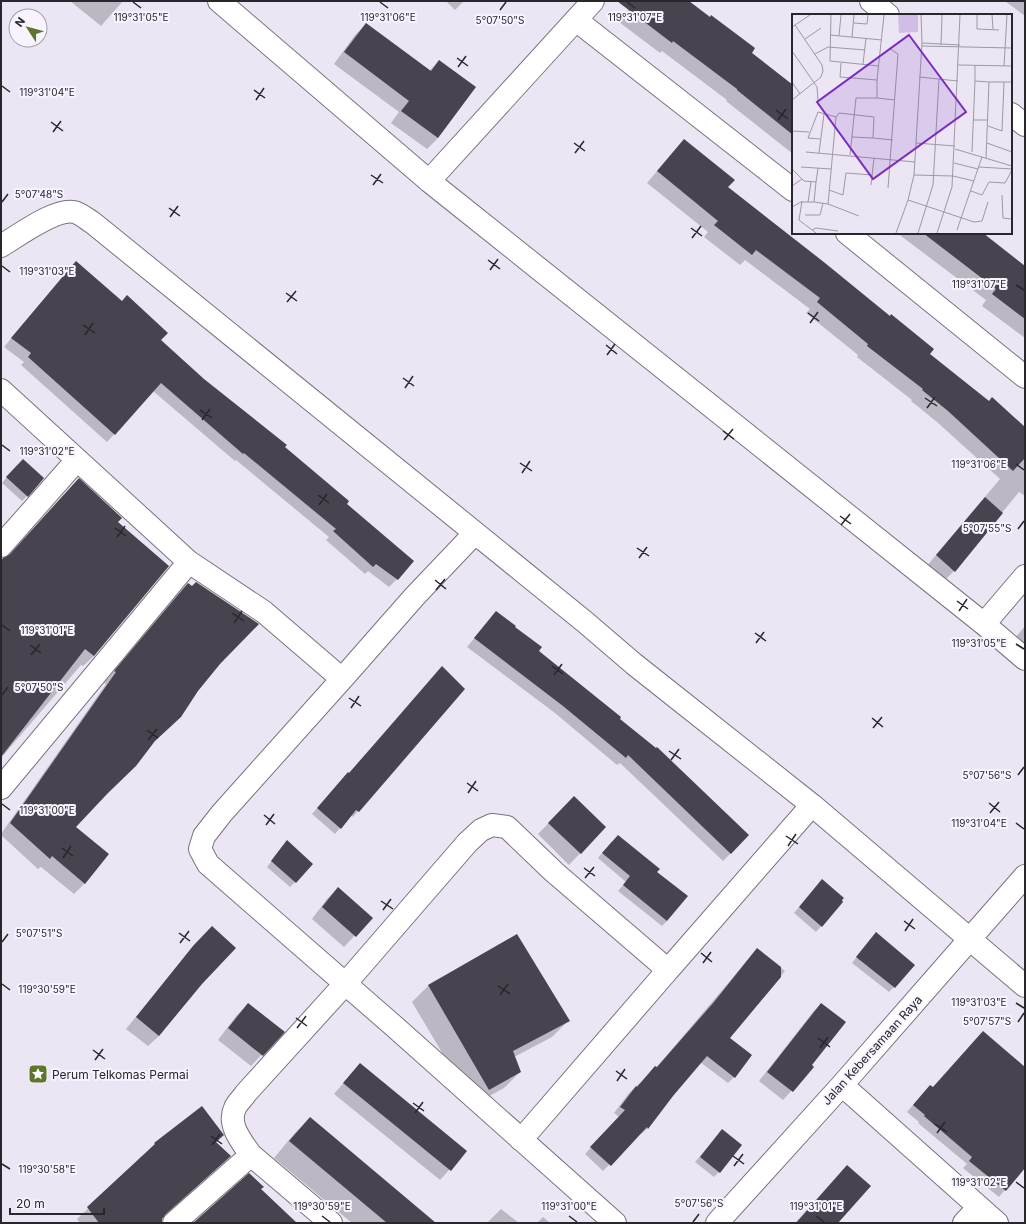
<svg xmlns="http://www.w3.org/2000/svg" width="1026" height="1224" font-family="Inter,sans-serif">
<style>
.shadow{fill:#0003}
.building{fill:#48434f}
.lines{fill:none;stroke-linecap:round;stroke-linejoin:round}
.minor-casing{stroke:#797380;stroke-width:24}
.minor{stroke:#fff;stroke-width:22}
.ticks{fill:none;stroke:#29262c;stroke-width:1.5}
.labels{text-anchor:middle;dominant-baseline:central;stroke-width:4;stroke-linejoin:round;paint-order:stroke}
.street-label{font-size:12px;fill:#29262c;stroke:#f8f3ff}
.poi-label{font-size:12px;fill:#29262c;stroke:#f8f3ff;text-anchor:start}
.inset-road{fill:none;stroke:#9e99a4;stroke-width:1}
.view{fill:#7b2cbf;fill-opacity:0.15;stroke:#7b2cbf;stroke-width:2}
.inset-edge{fill:none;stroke:#29262c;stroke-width:2}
.ticks-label{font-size:10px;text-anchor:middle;fill:#29262c;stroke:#f8f3ff;stroke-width:4;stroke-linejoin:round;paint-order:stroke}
</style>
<rect width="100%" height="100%" fill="#ece5f4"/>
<!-- shadow -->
<path class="shadow" d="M70,1H123L101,26Z
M446,1H464L455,10Z
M635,1H688L793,87V154L726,101L727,100L662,51L660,53L619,22Z
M1005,1H1025V16Z
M366,24L429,71L439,61L474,87L438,138L427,149L391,123L399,112L334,64L355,35Z
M684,140L727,188L928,354L1025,429V496L1019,492L954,571L943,582L926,567L1000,479L937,422L911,401L912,400L857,357L858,355L806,313L810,309L745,260L740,265L704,237L708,232L647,183L674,151Z
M897,233H982L1025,266V338L982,306L986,300Z
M68,270L160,340L203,379L284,447L346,504L412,561L397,579L389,587L368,571L365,574L326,540L329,537L236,460L235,461L153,391L107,442L21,365L24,362L4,347Z
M17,465L27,496L22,501L2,483Z
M117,522L94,656L83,666L81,665L1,758V562Z
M188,584L219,663L152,743L74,828L85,883L74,894L41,867L38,869L1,835V834L106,684L104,683L177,595Z
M496,612L537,651L618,719L731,853L723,861L620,763L617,765L555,713L467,647Z
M1025,626V648L1014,639Z
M348,773L358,811L353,817L351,815L335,834L312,814Z
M574,797L605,827L569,865L538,834Z
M612,841L656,872L667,921L662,926L618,891L626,882L598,858Z
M282,847L295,882L290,887L267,867Z
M817,886L842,902L816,932L794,913Z
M338,888L371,918L344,947L312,919L327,899Z
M517,935L568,1021L552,1037L514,1057L520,1072L504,1088L473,1105L412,1002L428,986Z
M201,938V984L159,1036L148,1046L126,1029L183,959Z
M871,939L894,987L889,992L852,963Z
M757,949L785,971L729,1038L734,1077L728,1083L700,1062L672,1095L648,1128L641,1134L640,1133L603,1171L585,1154L619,1117L614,1113L629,1093L656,1068Z
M248,1004L283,1032L251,1066L218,1040L237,1015Z
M821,1004L811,1065L813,1067L783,1100L759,1081L813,1012Z
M983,1032L1025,1068V1166L999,1197L963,1168L967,1164L918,1123L919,1122L907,1112L924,1092L933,1088Z
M360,1064L466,1151L440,1180L334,1094Z
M310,1118L435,1223H352L274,1158L294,1134Z
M722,1130L719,1172L714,1177L695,1162Z
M223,1135L216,1143L163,1216L161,1223H80L77,1219L155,1144Z
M847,1167L837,1223H795L831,1183Z
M501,1209L519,1223H487Z
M543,1217L550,1223H537Z"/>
<!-- building -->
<path class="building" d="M617,1H689L710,17L711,15L755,48L752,53L793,85V135L737,90V89L673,41L672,43Z
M366,23L431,71L439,60L476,87L438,138L401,111L409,101L344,52Z
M684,139L735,180L728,187L825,263L890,316L891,314L934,349L930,354L989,401L992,397L1025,427V458L1013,471L948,411L922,390L923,389L867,346L868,344L817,302L820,298L756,250L752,255L714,225L718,221L657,171Z
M923,233H983L1025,266V319L992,294L996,289Z
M76,261L122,301L127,295L168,333L161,340L204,379L287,445L285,447L349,501L347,504L414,561L398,580L376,564L373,567L333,531L336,529L244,453L243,454L161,383L115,435L28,357L31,353L11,338Z
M23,459L44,478L28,497L6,477Z
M79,478L122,518L118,522L169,566L94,656L85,649L1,757V561L3,558L10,554Z
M985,497L1003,513L955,572L936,555Z
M196,582L259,624L220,664L198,691L181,717L155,741L136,766L108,793L76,827L109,854L85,884L52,856L50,859L10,823L116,672L114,671L188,583L192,586Z
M496,611L516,626L515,627L542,647L539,651L621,717L620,719L656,748L657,747L749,835L731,854L628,755L626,758L563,706L474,638Z
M442,666L465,689L359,812L356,810L341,829L317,808L348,772L349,773L384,733Z
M574,796L606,827L581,854L548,823Z
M618,835L660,869L657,872L688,896L667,921L623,885L630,876L602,853Z
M287,840L313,864L296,883L271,861Z
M822,879L844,898L842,900L843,902L822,927L799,907Z
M338,887L373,918L356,937L322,907Z
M212,926L236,948L202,984L159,1036L136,1017L193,946Z
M876,932L915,965L895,988L856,957Z
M517,934L570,1021L513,1051L521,1072L489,1090L428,985Z
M757,948L781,967V977L730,1038L752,1055L735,1078L707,1056L673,1096L648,1129L647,1127L611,1166L590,1147L625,1110L620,1107L636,1086L637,1087L655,1066L657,1067L714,1002Z
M248,1003L285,1032L263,1056L228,1028Z
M821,1003L846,1022L812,1065L814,1067L793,1092L767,1072Z
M983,1031L1025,1067V1168L1006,1191L969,1161L972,1157L924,1116L925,1115L913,1105L930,1085L933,1087Z
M360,1063L467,1151L451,1171L343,1083Z
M202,1106L224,1135L216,1142L231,1156L166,1214L162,1219V1223H99L87,1207L155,1144L154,1143Z
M310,1117L322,1127L436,1223H387L289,1141Z
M722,1129L742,1145L720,1173L700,1157Z
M847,1165L871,1186L838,1223H796Z
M249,1173L264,1187L261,1189L297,1223H193Z"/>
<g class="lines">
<defs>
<path id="minor" d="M219,1L429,181L984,624
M871,1L888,15
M576,20L793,190
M1011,114L1025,125
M429,181L593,1
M847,233L1025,377
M1,246C18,236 55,208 74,212C80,213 88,220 93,223L585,622L634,664L812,805L1025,986
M1,390L189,562
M1,546L77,460
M1025,576L984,624L1025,659
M342,679L415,596L475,533
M1,788L189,562L264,612L342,679L222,813L204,836L200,849L208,864L395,1027L615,1223
M668,970L812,805
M842,1085L997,1223
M251,1155C242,1142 227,1125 235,1108C237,1103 243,1098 246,1093L345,984L467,843L481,830L492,825L507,827L554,872L668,970L521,1140
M174,1223L251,1155L331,1223
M717,1223L842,1085L1025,876
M964,1223L979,1207"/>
</defs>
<!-- minor casing -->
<use href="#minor" class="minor-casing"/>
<!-- minor -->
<use href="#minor" class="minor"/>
</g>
<!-- ticks -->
<path class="ticks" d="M133,2L141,8M380,2L388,8M627,2L635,8M500,10L506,2M457,58L468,66M458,67L466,56M2,86L10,92M254,90L265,98M256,100L264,88M776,110L788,119M778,120L786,109M51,122L63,131M53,132L61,121M574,143L585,151M575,153L584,141M371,175L383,183M373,185L381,174M2,202L8,194M169,208L180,216M170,217L178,206M691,228L702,236M692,238L701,226M488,260L500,269M2,266L10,272M490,270L498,259M1016,285L1024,290M286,293L297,301M287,302L296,291M808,313L819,321M810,323L818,312M83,325L95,333M85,335L93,323M606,345L617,354M607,355L615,344M403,378L414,386M405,388L413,376M925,398L937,406M927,408L935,397M200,410L212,418M202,420L210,409M723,431L734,439M724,440L733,429M2,445L10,451M520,463L532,471M1016,464L1024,470M522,473L530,461M318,495L329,503M319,505L327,494M840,516L851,524M841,525L850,514M115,528L126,536M1018,529L1024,521M117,537L125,526M637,548L649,556M639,558L647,547M435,580L446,589M436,590L445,579M957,601L968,609M959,611L967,599M232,613L244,621M234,623L242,611M2,625L10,631M755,633L766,641M756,643L764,632M1016,644L1024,649M30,645L41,653M31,655L40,644M552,666L563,674M554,675L562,664M2,695L8,687M349,698L361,706M351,708L359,696M872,718L883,727M873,728L882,717M147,730L158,738M148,740L157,729M669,751L681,759M671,760L679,749M1018,775L1024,767M467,783L478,791M468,793L476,781M989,803L1000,812M2,804L10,810M990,813L999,802M264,815L275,824M1016,823L1024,829M266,825L274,814M786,836L798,844M788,846L796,834M62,848L73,856M63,858L71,846M584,868L595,876M585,878L594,867M381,901L393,909M383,910L391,899M904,921L915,929M905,931L913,919M179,933L190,941M2,942L8,934M180,943L189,931M701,953L712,962M703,963L711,952M2,984L10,990M498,986L510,994M500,995L508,984M1016,1003L1024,1008M296,1018L307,1026M1018,1022L1024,1013M297,1028L306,1016M818,1038L830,1047M820,1048L828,1037M93,1050L105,1059M95,1060L103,1049M616,1071L627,1079M617,1081L625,1069M413,1103L424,1111M415,1113L423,1102M935,1124L947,1132M937,1133L945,1122M211,1136L222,1144M212,1145L220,1134M733,1156L744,1164M2,1164L10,1169M734,1166L743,1154M1016,1182L1024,1188M322,1216L330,1222M569,1216L577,1222M816,1216L824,1222M693,1222L699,1214"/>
<!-- icons -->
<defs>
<symbol id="sight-square" viewBox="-11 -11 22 22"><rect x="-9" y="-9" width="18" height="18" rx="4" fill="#5d772a" stroke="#f8f3ff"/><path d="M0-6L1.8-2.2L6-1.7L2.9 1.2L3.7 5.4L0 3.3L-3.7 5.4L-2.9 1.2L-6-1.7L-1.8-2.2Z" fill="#fff"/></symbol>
</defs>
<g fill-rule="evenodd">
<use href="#sight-square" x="27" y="1063" width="22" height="22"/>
</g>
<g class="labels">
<!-- street labels -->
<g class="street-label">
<text transform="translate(872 1050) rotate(-48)">Jalan Kebersamaan Raya</text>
</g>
<!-- poi labels -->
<g class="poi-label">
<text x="52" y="1074">Perum Telkomas Permai</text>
</g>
</g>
<!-- overview -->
<g transform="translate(792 14)">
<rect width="220" height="220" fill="#ece5f4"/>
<path d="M106,1H126V18L107,19Z" fill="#d1bee7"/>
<path class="inset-road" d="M39,1L38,47L87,52M185,1V15L207,16M200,1L201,15M62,9L75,10L76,1M0,13L18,1M38,21L90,26M47,22L49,1M60,23L62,1M13,25L29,14M130,29L168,31M149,31L150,1M130,32L220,34M0,37L25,73L26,87M23,40L36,33L73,36M49,49L48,63L85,66V84H64L58,141M71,50L74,24M166,51L220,52M183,51V67L197,68L194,144M212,52L215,1M127,63L166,67M85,66L92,1M0,68L8,80M197,68H220M85,84L103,86M0,86L29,63L31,57L30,51L3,11M44,103L47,99L82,103L81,124L60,123M181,106H196M196,112L210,117L212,68M0,117L17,118M81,124L101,126M28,125L16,124L26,98L44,103L36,190M124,129L130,29L129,1M195,129L220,138M163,132L124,129L122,161L161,162L182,167M163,135L220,152M14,138L123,148M180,138L183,67M27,139L32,100M162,149L186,155M9,153L39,155M187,153L220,155M0,155L12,167L24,168L26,154M79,171L82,144M0,172L10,165M96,174L106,40L97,34M37,176L51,181L54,159L80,161M179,177L190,181L197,168L213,169L220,156M210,181L211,204L220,205M116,186L122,161M10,187L7,206L24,219M16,188L19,168M22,188L24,168M0,193L9,188H22L36,190L67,202M13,201H28L31,189M20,216L24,214L46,217M165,216L190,143M104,219L116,186L182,208L190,207L196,188M126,219L141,171L147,65M145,219L160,173L168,1"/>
<path class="view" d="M117,21L174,98L81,165L25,88Z"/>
<rect width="220" height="220" class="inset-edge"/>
</g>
<g class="ticks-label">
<text x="141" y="21">119°31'05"E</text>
<text x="388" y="21">119°31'06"E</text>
<text x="635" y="21">119°31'07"E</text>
<text x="500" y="24">5°07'50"S</text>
<text x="47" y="96">119°31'04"E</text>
<text x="39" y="198">5°07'48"S</text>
<text x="47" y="275">119°31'03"E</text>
<text x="979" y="288">119°31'07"E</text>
<text x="47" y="455">119°31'02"E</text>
<text x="979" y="468">119°31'06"E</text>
<text x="987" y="532">5°07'55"S</text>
<text x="47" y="634">119°31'01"E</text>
<text x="979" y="647">119°31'05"E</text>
<text x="39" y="691">5°07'50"S</text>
<text x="987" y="779">5°07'56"S</text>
<text x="47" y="814">119°31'00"E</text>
<text x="979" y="827">119°31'04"E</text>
<text x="39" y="937">5°07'51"S</text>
<text x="47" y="993">119°30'59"E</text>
<text x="979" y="1006">119°31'03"E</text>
<text x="987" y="1025">5°07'57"S</text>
<text x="47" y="1173">119°30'58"E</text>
<text x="979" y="1186">119°31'02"E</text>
<text x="699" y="1207">5°07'56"S</text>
<text x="322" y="1210">119°30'59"E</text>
<text x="569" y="1210">119°31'00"E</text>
<text x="816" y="1210">119°31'01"E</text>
</g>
<!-- border -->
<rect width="1026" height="1224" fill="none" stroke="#29262c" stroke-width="4"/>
<!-- north arrow -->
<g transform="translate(28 28) rotate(306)"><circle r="19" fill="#f8f3ff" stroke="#a5a1ab"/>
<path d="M0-3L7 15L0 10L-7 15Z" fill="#5d772a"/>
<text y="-6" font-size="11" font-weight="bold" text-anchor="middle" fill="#29262c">N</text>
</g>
<!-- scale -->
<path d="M10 1208v6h94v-6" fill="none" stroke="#29262c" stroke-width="2"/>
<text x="16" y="1208" font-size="12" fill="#29262c" stroke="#f8f3ff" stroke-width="3" paint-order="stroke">20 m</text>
</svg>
